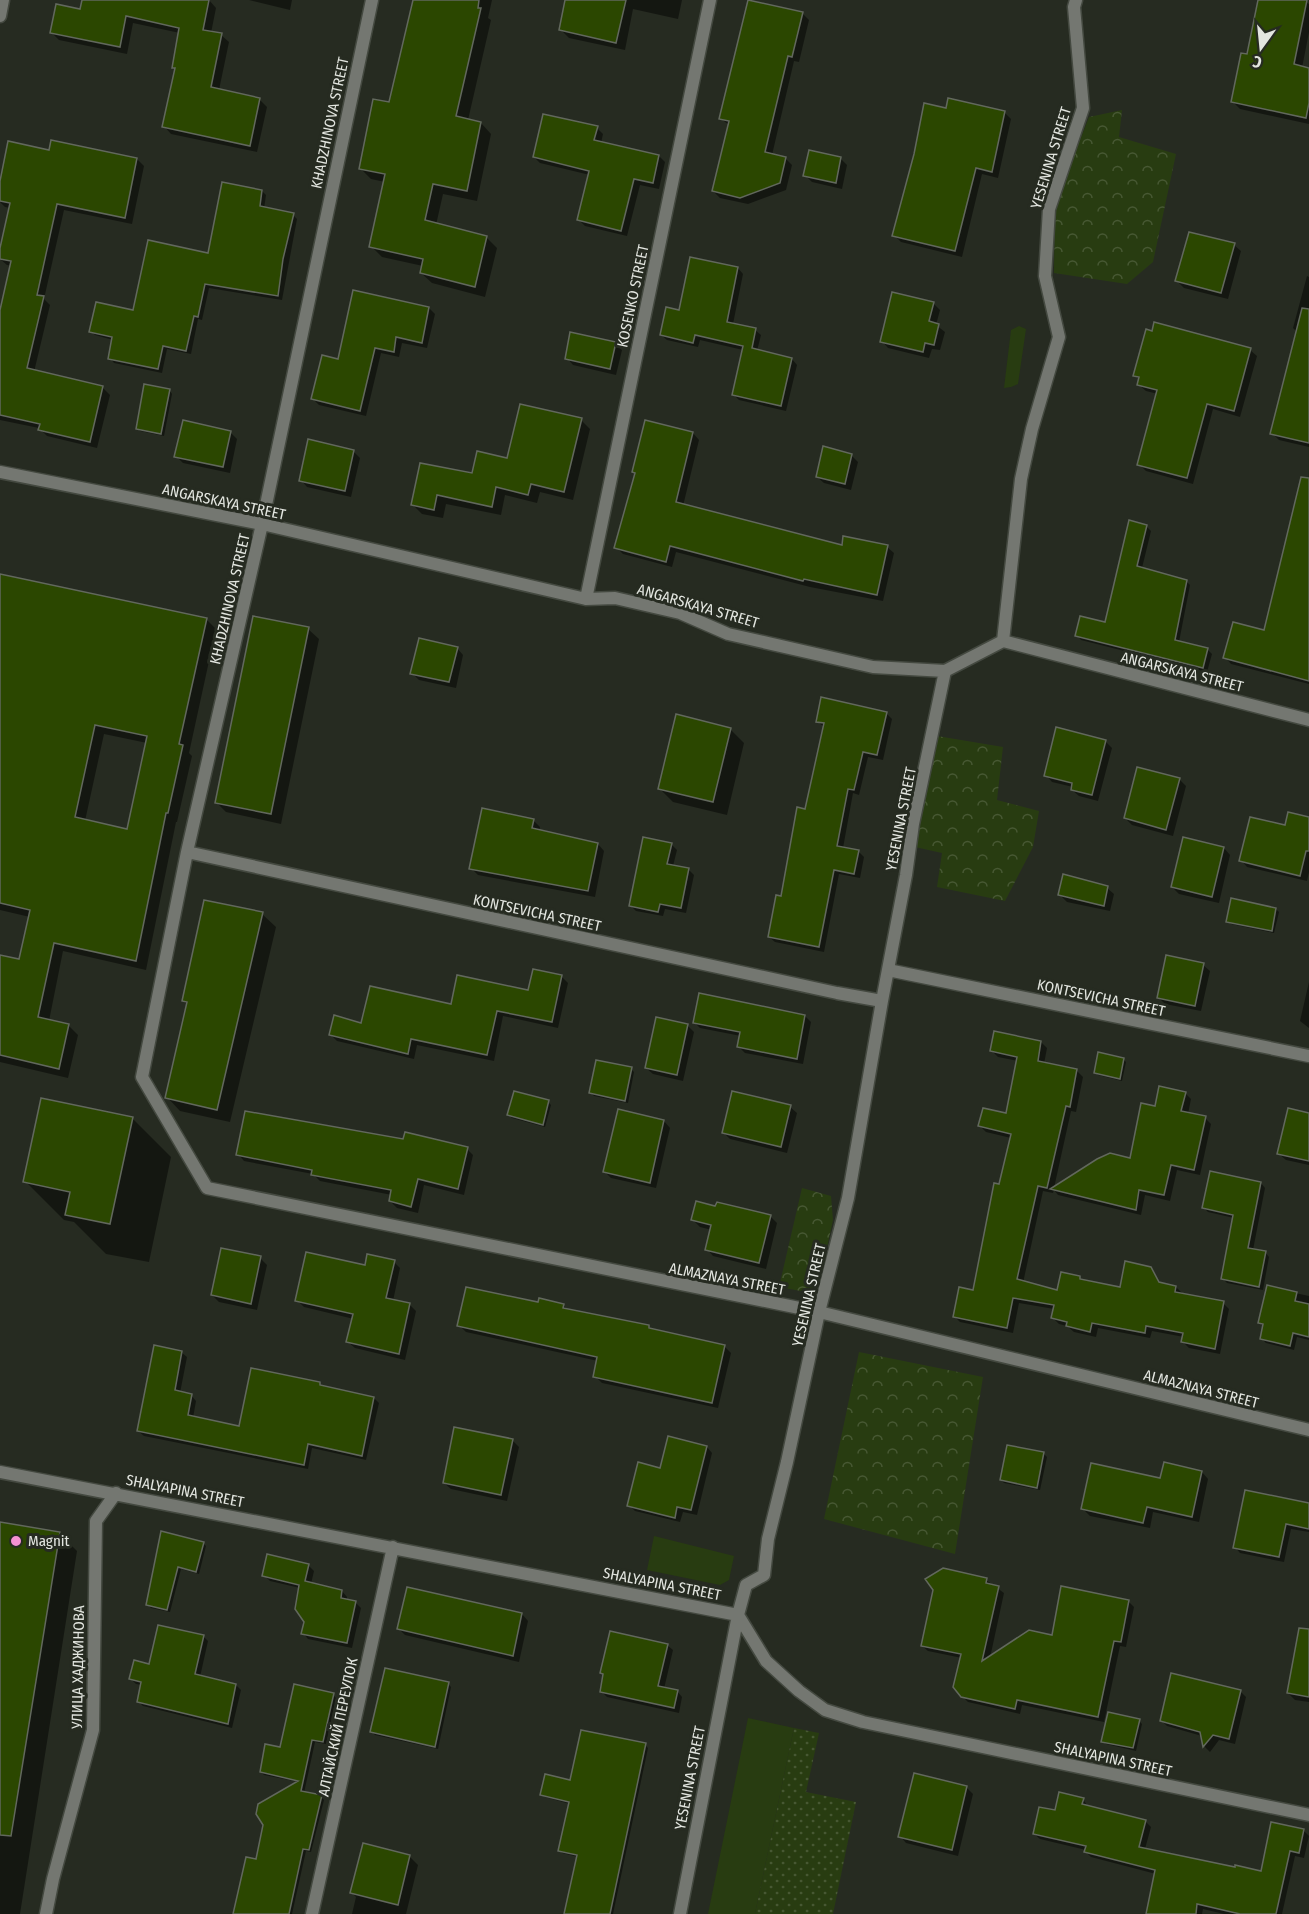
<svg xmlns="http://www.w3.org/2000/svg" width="1309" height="1914" font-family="'Fira Sans Condensed',sans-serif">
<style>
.green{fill:#283c11}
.forest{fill:url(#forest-crowns)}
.garden{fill:url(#garden-dots)}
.shadow{fill:#0007;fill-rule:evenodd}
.building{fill:#2b4700;stroke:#62685d;stroke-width:1.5;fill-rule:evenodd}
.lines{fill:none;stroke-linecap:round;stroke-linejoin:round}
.minor-casing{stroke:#444940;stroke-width:15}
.minor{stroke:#747771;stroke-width:12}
.poi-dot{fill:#f491d3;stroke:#262b21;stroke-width:2}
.labels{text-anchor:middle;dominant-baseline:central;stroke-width:6;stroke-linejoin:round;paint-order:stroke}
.street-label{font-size:15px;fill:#e3e6e0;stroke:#262b21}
.poi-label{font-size:15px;fill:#e3e6e0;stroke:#262b21;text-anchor:start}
</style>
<defs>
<pattern id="forest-crowns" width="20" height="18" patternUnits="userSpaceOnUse" patternTransform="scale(1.5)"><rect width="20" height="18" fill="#283c11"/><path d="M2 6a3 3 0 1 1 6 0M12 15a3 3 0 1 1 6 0" fill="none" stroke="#475833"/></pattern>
<pattern id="garden-dots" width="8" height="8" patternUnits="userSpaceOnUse" patternTransform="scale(1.5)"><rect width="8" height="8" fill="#283c11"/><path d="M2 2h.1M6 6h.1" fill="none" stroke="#475833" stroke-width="1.8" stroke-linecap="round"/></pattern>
</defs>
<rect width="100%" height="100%" fill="#262b21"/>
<!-- green -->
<path class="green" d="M1019,326L1026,329L1018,384L1011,387L1004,388L1011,330Z
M654,1536L734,1556L729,1580L720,1585L647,1570Z
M748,1718L794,1728L755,1914H708Z"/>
<!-- forest -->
<path class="forest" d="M1122,110L1119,137L1176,154L1153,262L1127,284L1054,273L1055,204L1089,117Z
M937,736L1003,747L997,800L1039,811L1033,847L1005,901L937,887L942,853L915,847Z
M802,1188L831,1196L833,1220L817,1294L779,1287Z
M859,1352L983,1377L955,1554L824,1519Z"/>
<!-- garden -->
<path class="garden" d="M794,1728L819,1733L806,1792L856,1802L833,1914H755Z"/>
<!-- shadow -->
<path class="shadow" d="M83,0H209L216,8L211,33L221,35L229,42L219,90L259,99L267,107L257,152L171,134L164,126L176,70L173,67L180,33L133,23L127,54L59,40L52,33L81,11Z
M249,0H292L290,10Z
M415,0H492L488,18L491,20L468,120L481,123L491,134L477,201L443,194L436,225L486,237L497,248L485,297L432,283L421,273L423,266L382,257L371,246L385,182L371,179L360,168L390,104Z
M567,0H682L678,19L633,9L625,50L569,38L561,30Z
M1259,0H1300L1309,4V32L1302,68L1309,69V124L1240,109L1232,101L1248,56Z
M802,13L809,20L799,62L794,61L772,155L785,158L792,165L786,190L748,204L720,198L713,191L729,125L720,118Z
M947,109L1004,112L1011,119L998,178L982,174L962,257L901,242L894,235Z
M597,128L603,134L601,143L659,156L665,162L659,189L640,185L627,236L585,226L579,220L590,175L540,163L534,157Z
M50,152L137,159L144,166L132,224L64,210L44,299L50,305L34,372L103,388L110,395L97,448L47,436L39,428L0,420V316L12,266L7,265L0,259L10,208L5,207L0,202V188Z
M811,152L841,159L847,165L842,189L812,182L805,175Z
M262,191L266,195L264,209L293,215L297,219L282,300L209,288L202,320L198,319L191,354L167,349L162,373L114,363L110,358L113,340L95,335L91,331L134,312L209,254Z
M1234,245L1241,251L1228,299L1184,288L1177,281Z
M738,268L743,274L733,324L755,330L761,335L757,351L792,359L797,365L786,411L739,400L733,394L743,350L700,340L698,347L667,340L661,335L680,312Z
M1307,276L1309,277V447L1279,440L1272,433L1297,332L1293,328Z
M933,303L940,310L936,325L945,332L940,350L932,349L929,358L888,348L882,341Z
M429,308L435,314L427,348L402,343L399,357L381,353L366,416L319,405L313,399L339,360Z
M615,344L622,350L616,375L573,365L567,358Z
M1250,350L1257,356L1240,417L1213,409L1193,484L1146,471L1139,464L1158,394L1146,391L1139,385L1140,380L1135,375Z
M170,391L172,394L164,436L140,431L137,428Z
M581,420L590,429L573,500L540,492L537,503L505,495L501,515L446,504L443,518L422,514L413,505L508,460Z
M230,432L237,439L230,473L183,463L176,456Z
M693,433L699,440L683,506L843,547H887L894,553L883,601L810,587L676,552L672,567L623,554L616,547Z
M353,451L360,458L351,497L307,487L301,480Z
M851,455L858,462L851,490L824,483L817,477Z
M1309,489V684L1231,664L1225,657L1266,632Z
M1147,527L1151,531L1142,568L1186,581L1190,585L1179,642L1207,649L1212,654L1207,672L1081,640L1077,635L1106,624Z
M0,576L206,619L216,629L189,753L192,756L177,822H176L146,970L63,951L49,1021L68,1025L78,1035L68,1078L0,1062V956L20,961L30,917L0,910ZM104,734L147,743L128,830L85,821Z
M308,629L319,639L281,824L226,812L216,802Z
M457,648L463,655L456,688L419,680L412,673Z
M886,713L892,719L883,760L868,757L859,795L853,793L843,848L858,851L864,857L860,878L839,874L824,952L775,942L769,937L806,811L824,727L817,721Z
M730,729L744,743L727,815L673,802L659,788Z
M1105,741L1112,748L1098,801L1079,796L1072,790L1073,787L1052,782L1046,775Z
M1179,779L1186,786L1173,836L1132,825L1125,818Z
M1309,819V872L1307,881L1247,867L1241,860L1286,826Z
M533,820L540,827L539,831L598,844L604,851L595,897L478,875L471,868Z
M671,844L677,850L673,866L688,869L694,875L686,913L665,909L663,916L636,911L630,905Z
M1224,848L1230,855L1219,903L1179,894L1172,887Z
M1107,888L1114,894L1110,911L1067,902L1060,895Z
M1276,909L1279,912L1274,933L1231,924L1228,921Z
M262,914L276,927L230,1122L180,1111L167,1097L188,1005L183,1001Z
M1203,965L1210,971L1201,1011L1165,1004L1158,997Z
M561,976L568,983L558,1028L503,1016L494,1061L417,1045L414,1059L337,1041L330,1034L452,1006L530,991Z
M1309,982V1028L1300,1021Z
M805,1016L811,1022L803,1064L745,1053L739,1047L741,1036L700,1028L694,1022Z
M687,1025L694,1032L683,1081L653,1074L646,1068Z
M1041,1042L1047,1048L1044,1064L1077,1071L1083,1077L1076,1112L1071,1111L1054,1188L1131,1160L1156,1108L1185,1093L1191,1099L1188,1114L1205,1118L1211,1124L1200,1175L1177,1170L1170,1201L1145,1195L1141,1215L1058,1195L1054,1190L1053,1193L1043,1191L1023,1283L1058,1292L1080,1278L1083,1281L1122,1289H1161L1176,1287L1182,1293L1223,1303L1229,1309L1220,1354L1189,1348L1183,1342L1184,1337L1152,1331L1150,1338L1098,1328L1096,1337L1074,1332L1067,1326L1059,1324L1053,1318L1054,1309L1019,1303L1013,1333L960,1322L954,1316L974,1291L1011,1138L986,1132L980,1126L1007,1115L1018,1061L998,1057L992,1051Z
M1123,1059L1126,1062L1122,1081L1098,1075L1095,1072Z
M631,1069L634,1072L628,1103L594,1096L591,1093Z
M548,1102L551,1105L545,1127L512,1118L509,1115Z
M790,1107L797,1113L787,1153L730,1139L724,1133Z
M1309,1114V1165L1286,1160L1279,1154Z
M132,1118L171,1157L149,1262L106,1254L74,1222L64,1220L25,1181Z
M664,1121L670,1128L656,1188L611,1178L604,1171Z
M405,1141L467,1149L473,1155L464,1195L424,1185L418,1213L397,1208L390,1201L392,1195L320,1181L313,1174L244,1161L238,1154Z
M1261,1183L1265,1188L1253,1250L1265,1252L1269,1257L1263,1290L1227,1283L1223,1279L1234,1218L1208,1212L1204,1208Z
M770,1216L777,1223L766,1269L713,1256L707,1249L712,1230L700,1227L693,1220Z
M260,1258L267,1265L257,1310L219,1302L212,1295Z
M394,1262L400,1268L393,1301L410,1305L416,1311L405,1360L355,1348L348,1342L354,1319L304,1307L297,1300L366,1267Z
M1268,1287L1309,1296V1340L1297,1337L1294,1350L1266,1343L1261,1338L1264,1327L1259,1322Z
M539,1304L563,1305L569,1311L649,1327L652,1330L724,1346L731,1353L718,1408L602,1383L595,1376L598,1361L466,1332L459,1325Z
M181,1352L187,1357L180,1393L191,1395L196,1401L193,1418L241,1428L319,1384L323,1387L374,1398L379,1403L366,1460L312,1448L308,1469L144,1436L138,1431Z
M512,1440L519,1447L507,1501L451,1489L444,1483Z
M707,1447L712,1453L697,1515L683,1512L680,1522L635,1511L629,1505L661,1470Z
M1044,1454L1047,1457L1040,1490L1004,1483L1001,1480Z
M1202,1472L1208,1479L1199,1522L1153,1512L1150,1528L1090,1516L1083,1509L1161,1480Z
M1309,1503V1532L1291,1529L1284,1562L1240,1553L1235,1547Z
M0,1524L59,1533L77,1551L20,1914H0Z
M203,1543L206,1546L199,1574L181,1569L170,1612L151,1608L148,1605L157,1563Z
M308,1565L314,1571L311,1584L342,1591L347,1597V1600L355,1602L361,1608L352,1648L308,1639L303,1633L306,1622L300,1588L270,1581L264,1575Z
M986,1580L1004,1593L990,1658L1053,1637L1128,1601L1134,1607L1126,1647L1120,1646L1104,1722L1022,1705L1020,1714L968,1702L962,1696V1658L928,1651L922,1646Z
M522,1614L528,1621L519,1662L405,1635L399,1629Z
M203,1636L208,1641L200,1677L236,1685L241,1690L232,1728L143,1706L138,1701L142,1685L136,1684L131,1679Z
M667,1645L673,1650L664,1689L677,1691L682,1697L679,1713L607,1697L601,1691Z
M1309,1655V1702L1295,1700L1288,1693Z
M448,1684L451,1687L438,1749L375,1735L372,1732Z
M1240,1691L1246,1697L1235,1744L1219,1740L1210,1752L1205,1747L1202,1736L1167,1726L1161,1720Z
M333,1695L336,1698L326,1744L315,1742L304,1793L321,1797L324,1800L311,1852L306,1851L292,1914H235L257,1861L299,1782L264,1775L261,1772Z
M1139,1721L1142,1724L1136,1751L1106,1744L1103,1741Z
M645,1745L648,1748L613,1914H566L578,1857L562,1853L560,1850L570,1804L545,1797L542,1795Z
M966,1787L973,1794L958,1856L906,1843L900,1836Z
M1083,1799L1088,1807L1145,1821L1151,1827L1145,1849L1263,1873L1303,1830L1309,1836L1304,1858L1295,1856L1282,1914H1224L1203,1909L1202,1914H1148L1156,1874L1091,1857L1086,1852V1850L1040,1839L1034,1834L1056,1812Z
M410,1857L418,1865L406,1914H352L356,1897L352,1893Z"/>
<!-- building -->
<path class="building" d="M82,0H209L203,30L222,33L211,87L260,98L250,146L162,127L175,68H172L179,28L126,16L120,47L50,33L56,4L80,9Z
M413,0H479L478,8H481L456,116L481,122L467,191L433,184L425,220L487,236L475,287L420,273L423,259L369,247L385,174L359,169L373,99L389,102Z
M565,0H626L616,43L559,30Z
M748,0L803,12L792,57L788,56L765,152L786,157L780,183L740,198L712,191L729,121L719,119Z
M1258,0H1307L1294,64L1309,68V103L1306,118L1231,102L1241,53L1247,54Z
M948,98L1005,111L992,172L976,168L955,251L892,236L914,154L924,103L946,108Z
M543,114L598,126L594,140L659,155L653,183L634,179L621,231L577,220L589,171L533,157Z
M51,140L137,158L125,218L57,204L37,295L44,296L27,368L103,386L90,442L38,430L40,424L0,415V310L11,261L0,259V248L10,203L0,201V181L8,141L49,150Z
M809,150L841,157L836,183L803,176Z
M222,182L262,190L260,206L294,213L283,259L278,296L205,284L198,317L194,316L186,351L163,346L158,369L108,359L112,337L89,332L96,302L133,310L148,240L208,253Z
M1189,232L1235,243L1221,293L1175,281Z
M690,257L738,267L727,322L756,328L752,348L792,358L781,406L732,395L743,346L695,335L693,343L660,335L666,307L679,310Z
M353,290L429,307L422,343L396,337L394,352L375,348L360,411L311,399L322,355L338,359Z
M892,292L934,302L929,321L939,324L934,345L925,343L923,352L880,342Z
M1302,308L1309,309V443L1270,434Z
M1154,322L1251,348L1234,411L1207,404L1187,478L1137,465L1157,390L1137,385L1139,377L1133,376L1146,329L1152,331Z
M570,332L616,342L610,369L565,359Z
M144,384L170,389L161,434L136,429Z
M520,404L582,418L564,492L531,484L528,495L496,487L492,507L437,495L434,510L411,505L420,463L472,473L477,451L507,458Z
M183,420L231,431L223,467L174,457Z
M645,420L693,432L676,502L842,545L843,536L888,545L877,595L804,579L803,581L670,546L666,562L614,548L635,473L632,472Z
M308,439L354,450L345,491L299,481Z
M823,446L852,454L845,484L816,477Z
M1301,477L1309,478V681L1223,658L1233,622L1264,630Z
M1129,520L1147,525L1137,566L1187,580L1175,640L1208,648L1203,668L1075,636L1080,616L1105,622Z
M0,574L207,618L179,744L183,745L168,813H166L136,961L54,943L38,1017L69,1024L59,1069L0,1055V955L19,959L30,910L0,903ZM95,725L147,736L127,829L75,817Z
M253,616L309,627L271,814L215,803Z
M419,638L458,647L449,682L410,674Z
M821,697L887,712L877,755L863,752L854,790L848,789L837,846L859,850L854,874L834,870L819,947L768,937L776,895L781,896L797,807L805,809L824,723L816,722Z
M676,714L731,728L713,802L658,789Z
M1056,727L1106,740L1092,795L1071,790L1072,783L1044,776Z
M1137,767L1180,778L1166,830L1124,818Z
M482,808L534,819L532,828L598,843L588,891L469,869Z
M1288,812L1309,817V851H1306L1300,876L1239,861L1250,817L1285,825Z
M643,837L672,843L667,864L689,868L681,908L660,904L658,912L629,906Z
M1183,837L1224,847L1212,897L1171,887Z
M1063,874L1108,886L1104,906L1058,895Z
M1231,898L1276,908L1272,931L1226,922Z
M204,900L263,912L217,1110L165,1098L187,1002L182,1001Z
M1166,955L1204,963L1195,1006L1157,998Z
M533,969L562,975L552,1022L497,1011L487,1055L411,1039L408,1054L329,1035L334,1015L361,1023L370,986L451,1004L457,975L528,990Z
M699,993L805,1015L797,1059L737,1047L740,1032L693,1023Z
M656,1017L688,1024L677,1075L645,1068Z
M994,1031L1041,1041L1038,1061L1077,1069L1070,1107L1066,1106L1047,1188L1038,1186L1017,1279L1057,1290L1061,1272L1080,1276V1279L1120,1287L1125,1261L1151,1267L1159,1282L1176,1286L1175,1292L1224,1301L1215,1349L1181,1342L1183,1333L1146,1326L1145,1333L1092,1323L1090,1332L1066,1326L1067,1322L1051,1318L1054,1305L1013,1298L1007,1328L953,1317L959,1287L973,1290L994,1183L999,1184L1011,1134L978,1126L983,1108L1006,1113L1017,1057L990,1051Z
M1098,1052L1124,1058L1120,1079L1094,1073Z
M596,1060L632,1067L625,1101L589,1093Z
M1159,1086L1186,1092L1181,1111L1206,1116L1194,1170L1171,1165L1164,1195L1139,1190L1136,1210L1050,1189L1097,1159L1110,1153L1130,1158L1141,1103L1155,1106Z
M514,1091L549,1100L543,1125L507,1115Z
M732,1091L791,1105L781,1147L722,1133Z
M41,1098L133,1117L110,1224L65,1215L70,1192L23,1182Z
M1288,1108L1309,1113V1161L1277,1154Z
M618,1109L664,1120L650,1183L603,1172Z
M245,1111L403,1139L405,1132L468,1147L458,1189L418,1179L411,1207L389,1201L391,1190L311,1175L312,1170L236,1155Z
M1210,1171L1261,1182L1248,1248L1266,1251L1259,1287L1221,1279L1233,1215L1202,1208Z
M696,1201L715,1206L717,1202L771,1215L759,1263L705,1250L711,1225L691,1220Z
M221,1248L261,1256L251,1304L211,1295Z
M306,1252L365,1265L367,1254L395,1260L386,1298L410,1303L399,1354L346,1342L353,1314L295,1301Z
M1267,1285L1297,1292L1295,1301L1309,1304V1337L1293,1333L1290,1346L1260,1339L1263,1324L1258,1323Z
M466,1287L538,1302L539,1298L564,1304L563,1308L649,1325V1328L725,1345L712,1403L593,1377L597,1357L457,1326Z
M154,1345L182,1351L175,1390L192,1394L188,1415L239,1426L251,1368L320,1382V1385L374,1397L362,1456L308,1444L304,1465L137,1431Z
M454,1427L513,1439L501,1495L443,1483Z
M668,1436L707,1446L691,1510L677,1507L675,1518L627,1506L638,1462L660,1468Z
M1007,1445L1044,1452L1037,1488L1000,1480Z
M1164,1462L1202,1471L1192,1517L1147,1507L1143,1523L1081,1509L1091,1463L1160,1478Z
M1245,1490L1309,1503V1529L1286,1524L1279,1557L1233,1548Z
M0,1522L60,1532L11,1836L0,1835Z
M161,1531L204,1542L196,1572L178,1567L167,1610L146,1605Z
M267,1554L309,1564L305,1581L342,1590L341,1598L356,1601L347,1643L301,1634L304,1622L295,1609L299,1585L262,1576Z
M943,1568L987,1578L986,1583L999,1586L982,1661L1029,1630L1052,1635L1061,1586L1129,1600L1121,1642L1114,1641L1098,1717L1017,1700L1015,1709L961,1697L953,1687L961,1654L921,1646L933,1590L925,1579Z
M407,1587L522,1613L513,1656L397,1629Z
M158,1625L204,1635L195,1674L236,1684L228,1724L137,1702L141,1682L129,1679L134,1660L149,1664Z
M1299,1628L1309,1629V1697L1287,1693Z
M610,1631L668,1644L658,1686L678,1690L674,1708L600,1692L603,1674L600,1673Z
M385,1668L449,1682L435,1747L370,1732Z
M1171,1673L1241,1690L1229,1739L1213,1735L1203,1747L1200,1732L1160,1721Z
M294,1684L334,1693L323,1742L312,1740L301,1791L322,1795L309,1850L303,1849L289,1914H233L246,1857L256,1859L263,1825L256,1814L258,1804L298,1781L260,1772L265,1744L280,1747Z
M1108,1712L1140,1719L1133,1748L1101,1742Z
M581,1730L646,1743L610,1914H564L577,1855L558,1851L569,1802L540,1795L545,1774L570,1780Z
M914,1773L967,1786L952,1850L898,1837Z
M1059,1792L1084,1798L1082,1804L1146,1820L1139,1847L1235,1867V1865L1261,1871L1271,1822L1304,1829L1299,1853L1290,1851L1276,1914H1240L1197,1904L1196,1914H1146L1155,1870L1084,1852L1086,1846L1033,1834L1039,1807L1055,1810Z
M363,1843L410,1855L398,1905L350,1893Z"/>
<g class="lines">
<defs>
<path id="minor" d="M372,0L262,524L187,852L142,1077L207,1188L819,1312L1309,1430
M0,16L3,0
M0,472L262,524L586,599L615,598L680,613L728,634L873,667L945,671L1003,641L1309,720
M586,599L710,0
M1003,641L1021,479L1032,429L1059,337L1045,276L1049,209L1083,108L1074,7L1076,0
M187,852L837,993L882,1001
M888,970L1309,1056
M0,1472L738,1615L766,1661L799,1691L825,1710L863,1722L1309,1815
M46,1914L53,1879L93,1730L96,1521L116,1493
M312,1914L393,1547
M680,1914L738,1615L746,1585L764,1575L768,1539L787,1462L819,1312L848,1198L882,1001L906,875L913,824L945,671"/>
</defs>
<!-- minor casing -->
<use href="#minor" class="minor-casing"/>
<!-- minor -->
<use href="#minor" class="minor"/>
</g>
<!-- markers -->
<circle class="poi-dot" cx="16" cy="1541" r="6"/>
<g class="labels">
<!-- street labels -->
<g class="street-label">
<text transform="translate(330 123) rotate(-78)">KHADZHINOVA STREET</text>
<text transform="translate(1051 158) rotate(-73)">YESENINA STREET</text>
<text transform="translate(633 296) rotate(-78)">KOSENKO STREET</text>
<text transform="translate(224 502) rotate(12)">ANGARSKAYA STREET</text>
<text transform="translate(230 599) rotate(-77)">KHADZHINOVA STREET</text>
<text transform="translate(698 606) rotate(16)">ANGARSKAYA STREET</text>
<text transform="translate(1182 672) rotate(14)">ANGARSKAYA STREET</text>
<text transform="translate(901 819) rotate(-79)">YESENINA STREET</text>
<text transform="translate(537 913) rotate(12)">KONTSEVICHA STREET</text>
<text transform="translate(1101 998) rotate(12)">KONTSEVICHA STREET</text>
<text transform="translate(727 1279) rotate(11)">ALMAZNAYA STREET</text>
<text transform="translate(809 1295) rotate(-77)">YESENINA STREET</text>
<text transform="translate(1201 1389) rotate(14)">ALMAZNAYA STREET</text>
<text transform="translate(185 1491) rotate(11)">SHALYAPINA STREET</text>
<text transform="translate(662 1584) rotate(11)">SHALYAPINA STREET</text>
<text transform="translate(78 1667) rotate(-89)">УЛИЦА ХАДЖИНОВА</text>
<text transform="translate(338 1727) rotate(-78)">АЛТАЙСКИЙ ПЕРЕУЛОК</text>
<text transform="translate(1113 1759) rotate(12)">SHALYAPINA STREET</text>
<text transform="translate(690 1778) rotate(-79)">YESENINA STREET</text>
</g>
<!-- poi labels -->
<g class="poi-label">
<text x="28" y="1541">Magnit</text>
</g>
</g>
<!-- north arrow -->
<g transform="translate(1261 48) rotate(195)" stroke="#262b21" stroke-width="4.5" paint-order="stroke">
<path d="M0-4.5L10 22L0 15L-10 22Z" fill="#e3e6e0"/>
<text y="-9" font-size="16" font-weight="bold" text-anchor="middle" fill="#e3e6e0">С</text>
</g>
</svg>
